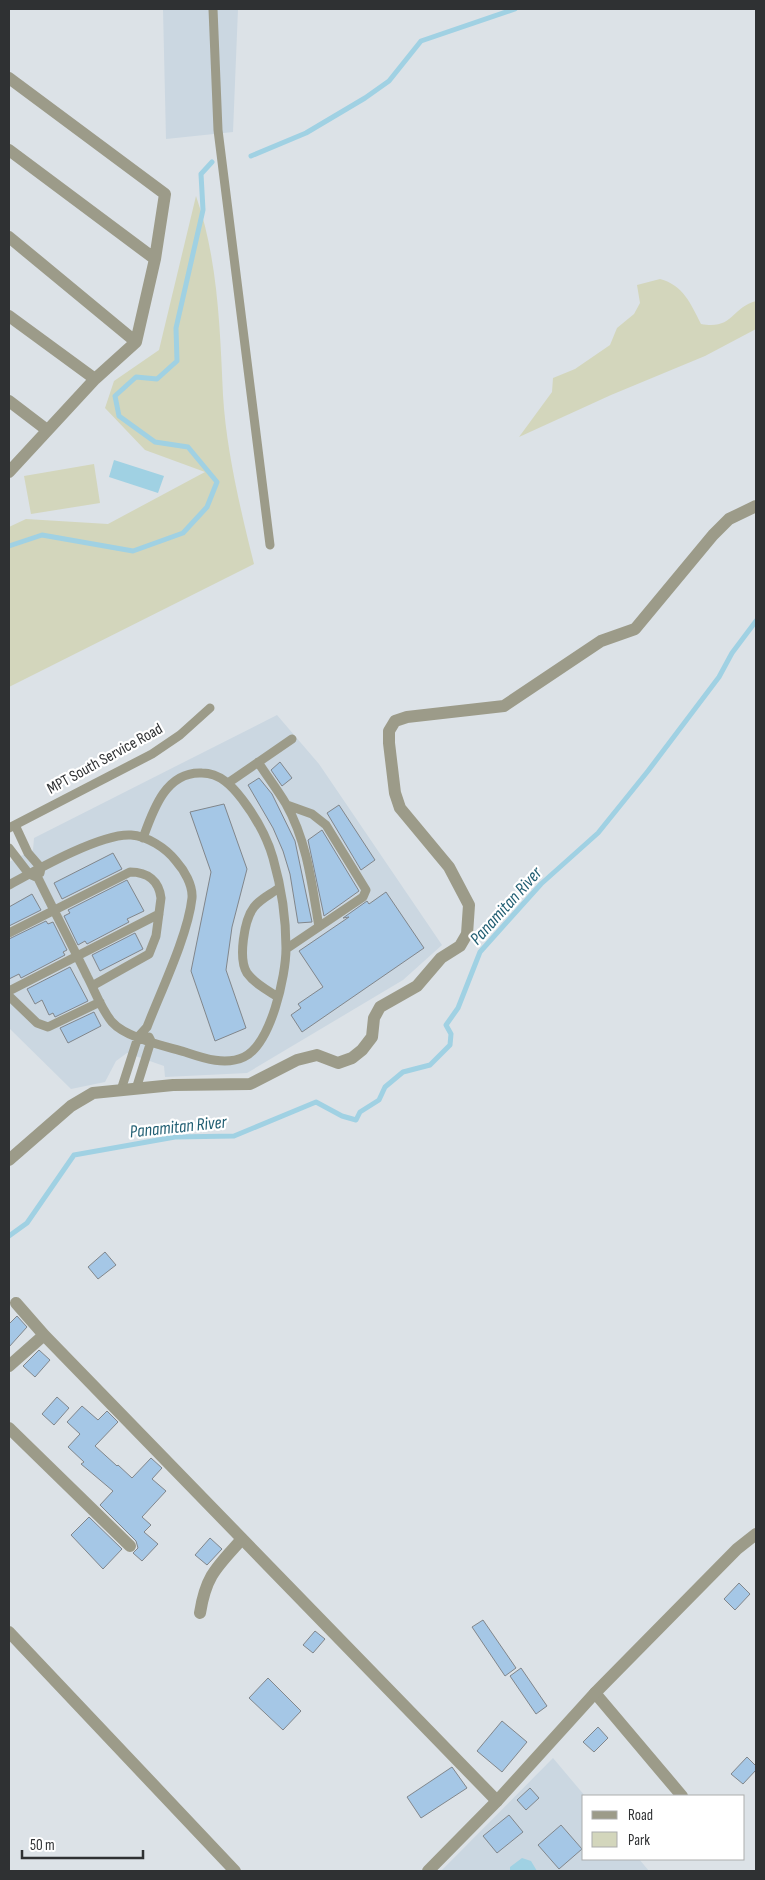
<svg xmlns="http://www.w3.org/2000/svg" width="765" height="1880" font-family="'Sofia Sans Condensed',sans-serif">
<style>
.built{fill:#cbd7e1}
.green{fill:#d3d6bc}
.water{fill:#a0d1e3}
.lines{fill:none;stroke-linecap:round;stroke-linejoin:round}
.stream{stroke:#a0d1e3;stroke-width:5}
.building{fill:#a5c7e6;stroke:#81868b}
.service{stroke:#9c9b89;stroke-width:9}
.minor{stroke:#9c9b89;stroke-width:12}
.tertiary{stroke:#9c9b89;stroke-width:12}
.labels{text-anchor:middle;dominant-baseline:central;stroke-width:4.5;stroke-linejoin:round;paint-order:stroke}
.street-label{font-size:16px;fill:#2f3133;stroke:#fff}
.water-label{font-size:18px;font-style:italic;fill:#225f73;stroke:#fff}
</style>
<rect width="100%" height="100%" fill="#dce2e7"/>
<!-- built -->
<path class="built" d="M163,9H238L233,132L166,139Z
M277,715L319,764L442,945L403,980L247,1073L165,1077L164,1066L127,1053L116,1061L105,1082L71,1089L9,1028V862L33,850L34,838Z
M553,1758L585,1796L584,1859H639L649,1871H441Z"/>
<!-- green -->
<path class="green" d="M196,196C218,259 220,329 223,395C226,449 241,512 254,564L9,687V527L26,519L108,524L205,472L145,450L105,408L114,381L159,350Z
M660,279C683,285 691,304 701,324C733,330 731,308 756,301V329L705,356L611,395L519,437L552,392L553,378L575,369L610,345L617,328L634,314L640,303L637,285Z
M94,464L100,503L31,514L24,476Z"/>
<!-- water -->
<path class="water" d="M114,460L164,476L158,493L109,477Z
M522,1858L531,1861L537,1871H510V1867Z"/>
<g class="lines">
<!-- stream -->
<path class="stream" d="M251,156L306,133L365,98L389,81L421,41L515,9
M9,546L42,535L133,551L183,533L207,507L217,482L188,447L155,442L119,416L115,396L136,377L157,379L177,361L176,328L203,210L201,174L212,162
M9,1236L27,1223L74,1155L175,1137L234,1136L316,1102L342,1116L356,1120L360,1112L379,1100L385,1087L403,1072L430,1065L450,1045L451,1034L446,1025L458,1008L480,952L541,884L598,833L648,771L719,677L732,653L756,621"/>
</g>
<!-- building -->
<path class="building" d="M280,762L292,778L282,786L271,770Z
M259,778L272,794L295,841L312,922L298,923L290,874L283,851L273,828L248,785Z
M224,804L247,869L232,927L226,970L246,1028L215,1041L191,971L211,872L190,812Z
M339,805L375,860L361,870L327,813Z
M322,830L359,891L324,916L308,840Z
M113,853L122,869L62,899L54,883Z
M127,880L144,911L127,919L129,922L87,944L85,941L78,945L64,916L70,913L68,910Z
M386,892L424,948L302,1032L291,1015L301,1008L298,1004L323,987L299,951L349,917L343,918L367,901L369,904Z
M32,894L41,910L9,926V907Z
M46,921L48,924L53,922L67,950L63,952L65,955L21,978L19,974L9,979V939Z
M135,933L143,949L100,971L92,955Z
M70,967L88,1001L55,1017L53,1013L49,1015L42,1000L35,1004L27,989Z
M94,1012L101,1026L68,1043L60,1028Z
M105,1252L116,1265L98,1279L88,1267Z
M17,1316L27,1327L9,1347V1324Z
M39,1350L50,1360L35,1377L23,1366Z
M57,1397L69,1408L54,1425L42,1414Z
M82,1406L98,1420L107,1411L118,1422L95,1446L117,1466L118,1465L132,1478L151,1458L162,1468L152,1479L166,1491L142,1517L151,1525L144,1532L158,1544L142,1561L133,1553L138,1548L136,1541L100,1505L113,1491L81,1464L84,1462L68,1447L80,1434L67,1422Z
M89,1517L122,1549L103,1569L71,1535Z
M210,1538L222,1549L207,1565L195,1555Z
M739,1583L750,1594L735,1610L724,1599Z
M483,1620L516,1668L505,1676L472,1627Z
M315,1631L325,1639L313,1653L303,1645Z
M521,1668L547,1706L536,1714L510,1676Z
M268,1678L301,1711L283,1730L249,1698Z
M502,1721L527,1742L502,1772L477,1751Z
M598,1727L608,1738L594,1752L583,1742Z
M747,1757L756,1766V1770L743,1784L731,1774Z
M452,1767L467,1788L421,1818L407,1797Z
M530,1788L539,1798L526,1810L517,1800Z
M509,1815L523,1832L497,1853L483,1836Z
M561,1825L582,1849L559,1869L538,1845Z"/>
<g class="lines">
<!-- service -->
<path class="service" d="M213,9L218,130L270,545
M258,762C267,776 277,789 286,804C307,841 312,885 319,927
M228,783L292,739
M15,825L28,853L41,868L40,873
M9,828L152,754L180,735L210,708
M9,848L29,874L38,878C54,911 71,943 87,976C95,991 101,1009 112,1022C126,1038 165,1046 185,1052C203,1058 225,1066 244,1057C271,1044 286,976 286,948C286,919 281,886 273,858C267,837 255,816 242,799C232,786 220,773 202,773C166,771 153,810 143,838
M9,885C36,870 101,833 131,835C147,836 166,848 176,861C184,870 193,885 192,898C188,935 161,991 147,1027L138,1037L121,1090
M9,933L130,872C148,872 159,881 161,898L156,936L149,954L92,986
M286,949L363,897L366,890L326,825L312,814L287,805
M9,991L159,914
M9,996L37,1023L48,1027L100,1002
M278,997C267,990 255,984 247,973C238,959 244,920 254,907C260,899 271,894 279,888
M136,1089L151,1041L149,1037"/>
<!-- minor -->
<path class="minor" d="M9,78L165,194L155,259L136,342L95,379L9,472
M9,150L155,259
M9,237L136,342
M9,316L95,379
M9,401L47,430
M9,1160L71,1106L93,1093L173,1085L250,1084L297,1060L317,1055L338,1063L352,1058L362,1050L372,1037L374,1018L380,1007L417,986L441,958L460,946L467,934L469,905L449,867L400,808L395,793L389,743V731L395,721L407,717L504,706L601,641L635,629L713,535L729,519L756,506
M16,1303L44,1335
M9,1366L44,1335L497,1801
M9,1428L130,1546
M200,1613C206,1575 217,1567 242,1539
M9,1632L235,1871
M595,1693L682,1796"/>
<!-- tertiary -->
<path class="tertiary" d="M428,1871L497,1801L595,1693L737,1549L756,1534"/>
</g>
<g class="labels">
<!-- street labels -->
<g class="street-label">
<text transform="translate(105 759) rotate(-29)">MPT South Service Road</text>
</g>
<!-- water labels -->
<g class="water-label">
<text transform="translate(506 906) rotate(-48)">Panamitan River</text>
<text transform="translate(178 1127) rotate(-6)">Panamitan River</text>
</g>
</g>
<!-- border -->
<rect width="765" height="1880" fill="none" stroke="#2f3133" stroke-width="20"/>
<!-- legend -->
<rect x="582" y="1795" width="162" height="65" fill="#ffffff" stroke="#acadad"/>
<rect x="592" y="1811" width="25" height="8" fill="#9c9b89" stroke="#acadad"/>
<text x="628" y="1820" font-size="15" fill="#2f3133">Road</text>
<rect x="592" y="1832" width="25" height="15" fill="#d3d6bc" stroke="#acadad"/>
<text x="628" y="1845" font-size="15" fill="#2f3133">Park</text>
<!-- scale -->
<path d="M22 1850v8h121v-8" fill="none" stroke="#2f3133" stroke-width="2.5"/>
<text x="30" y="1850" font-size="15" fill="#2f3133" stroke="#ffffff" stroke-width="4" paint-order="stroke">50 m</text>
</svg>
